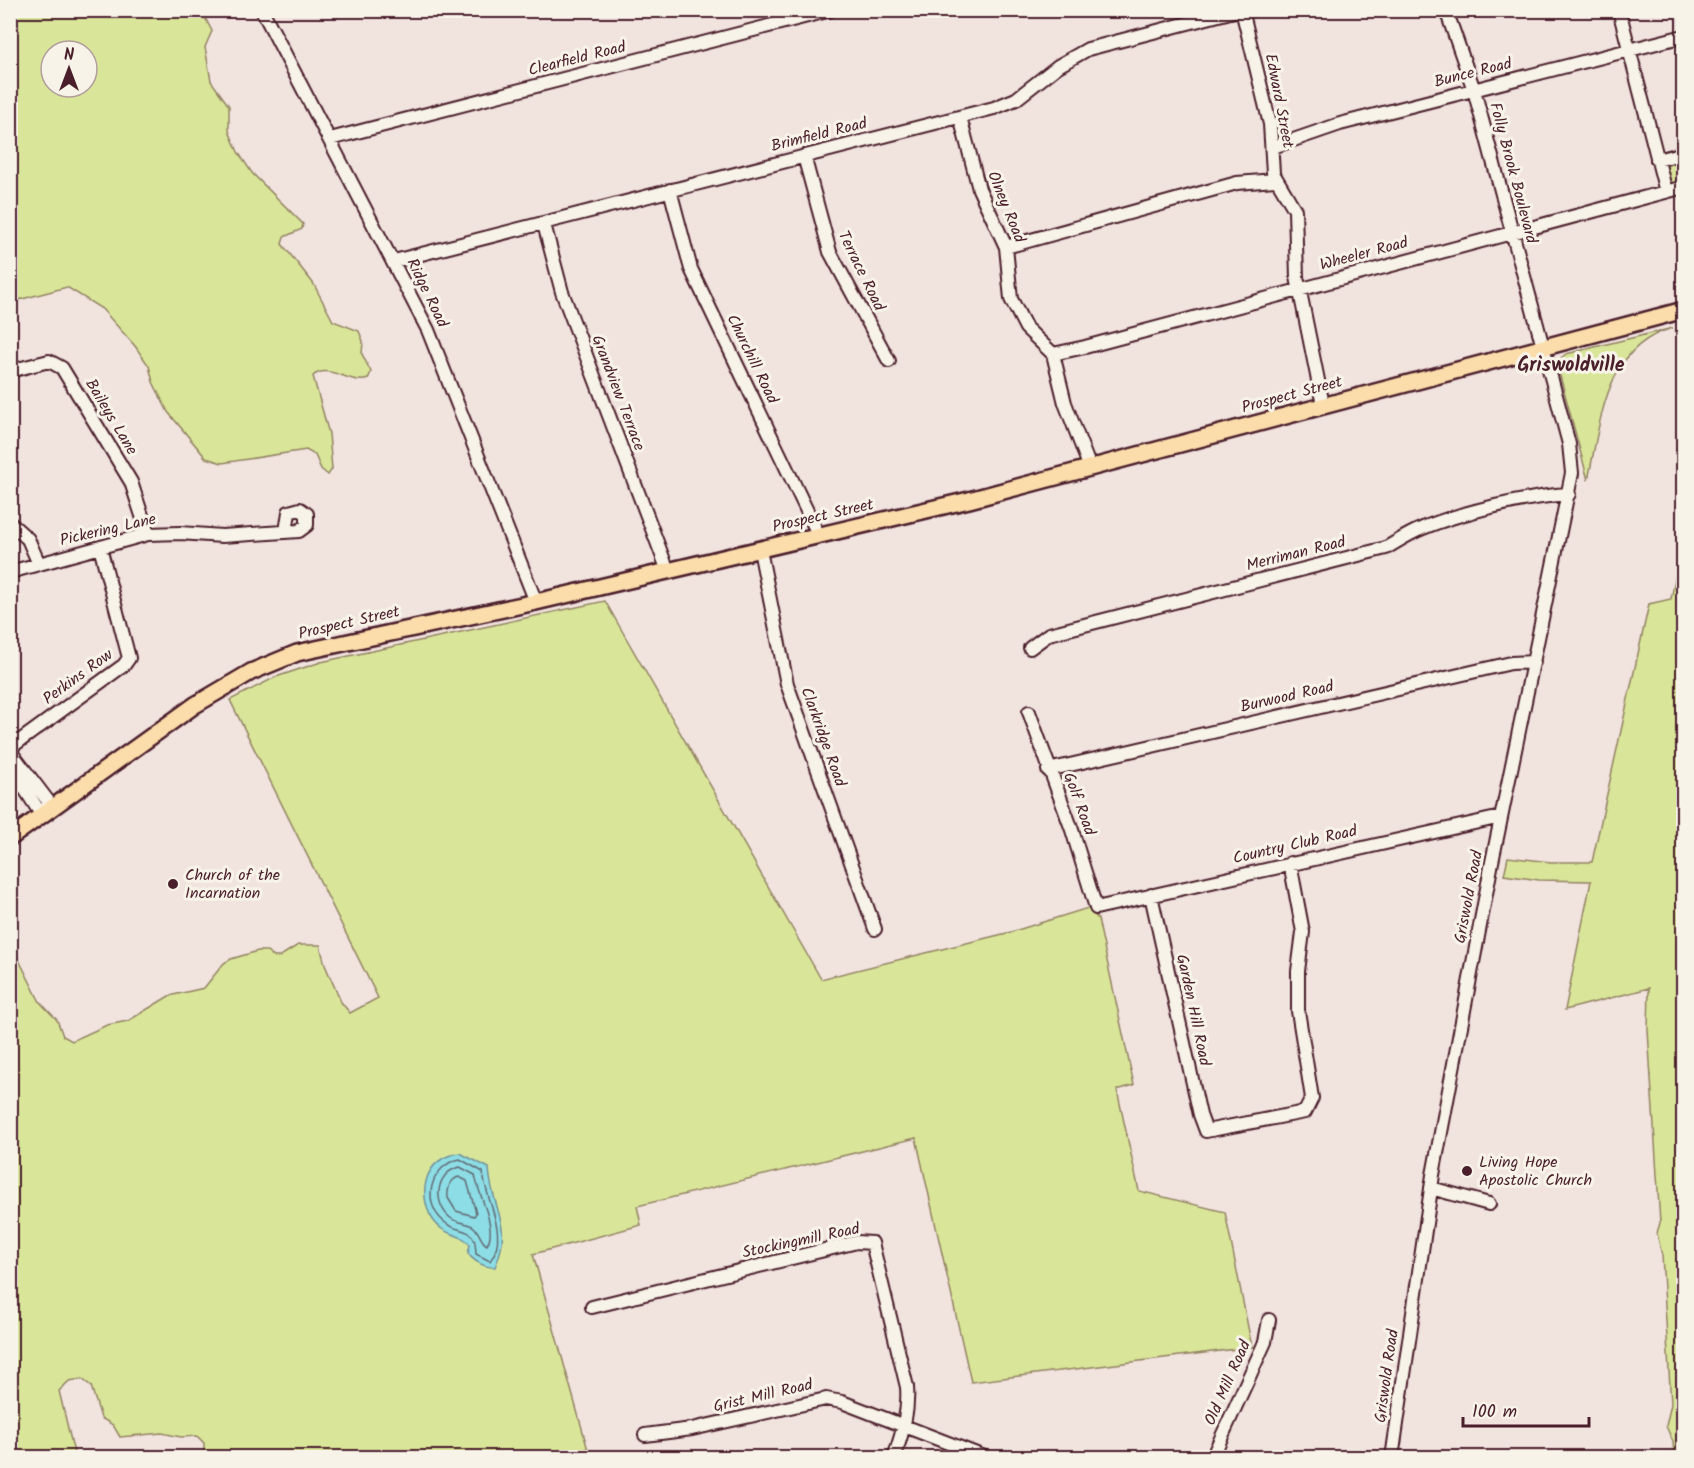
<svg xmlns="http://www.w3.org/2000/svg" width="1694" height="1468" font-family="Kalam,sans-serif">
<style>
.green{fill:#d9e699;stroke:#928262;stroke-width:1.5;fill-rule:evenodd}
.water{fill:#8cdde5;stroke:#72919b;stroke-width:1.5}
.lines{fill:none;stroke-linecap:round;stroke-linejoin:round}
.shore{stroke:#646b75;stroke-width:1.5}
.stream{stroke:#72919b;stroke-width:2}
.minor-casing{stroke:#4a1f2b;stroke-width:16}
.major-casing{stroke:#4a1f2b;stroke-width:20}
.minor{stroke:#f7f3e8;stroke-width:12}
.major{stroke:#fbddab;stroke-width:15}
.poi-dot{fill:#4a1f2b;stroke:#f7f3e8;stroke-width:2}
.labels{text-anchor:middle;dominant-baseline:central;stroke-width:6;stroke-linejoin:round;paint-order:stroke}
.street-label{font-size:16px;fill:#4a1f2b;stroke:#f7f3e8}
.poi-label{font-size:16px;fill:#4a1f2b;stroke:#f7f3e8;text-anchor:start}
.quarter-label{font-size:20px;font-weight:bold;fill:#4a1f2b;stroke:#f7f3e8}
</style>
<rect width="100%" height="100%" fill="#f1e3de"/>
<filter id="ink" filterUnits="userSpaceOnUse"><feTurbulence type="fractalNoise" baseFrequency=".0167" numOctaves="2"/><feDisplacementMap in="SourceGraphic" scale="12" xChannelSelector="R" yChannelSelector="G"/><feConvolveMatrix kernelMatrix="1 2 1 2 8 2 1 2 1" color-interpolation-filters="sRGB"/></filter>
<g filter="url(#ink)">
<!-- green -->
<path class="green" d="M201,10L212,31L205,47L211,81L229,106V131L238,152L252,173L303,224L302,229L284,237L282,244L313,283L333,321L359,331L363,341L362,354L371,372L368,379C352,386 329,362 313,376L329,434L332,469L328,475L321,469L315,455L306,450L222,463L206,458L168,412L153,382L149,366L135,346L102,309L67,287L11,302V11ZM51,51H87V87H51Z
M1683,157V182L1673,184C1664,178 1665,169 1670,161Z
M1673,328C1604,346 1601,422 1588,480L1559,372L1560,359L1566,354Z
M1683,540L1684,1457L1674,1458L1673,1442L1666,1426L1671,1404L1662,1255L1657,1233L1660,1223L1648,1030L1649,988L1565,1010L1591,881L1539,880L1504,875L1508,857L1550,862H1592L1649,604L1671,599Z
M605,601L821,979L1011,932L1088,908L1098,919L1134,1085L1117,1090L1139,1191L1225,1212L1252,1347L971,1382L916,1138L637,1206L641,1225L533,1254L590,1457H204V1443L197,1436L181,1437L162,1433L120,1437L113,1425L101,1418L91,1386L82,1379L69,1381L59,1391L75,1457H11L10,942L40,1002L57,1020L63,1036L72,1041L107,1025L128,1021L169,996L204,988L224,963L231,959L258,951H267L274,957H279L298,945H320L325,965L341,1002L350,1013L378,998L230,700L276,677L321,662Z"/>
<!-- water -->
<path class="water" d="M460,1153L489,1168C491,1209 514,1224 495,1267C485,1268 473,1261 468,1253L470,1245C463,1235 452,1236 442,1229C421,1214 417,1174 442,1159C447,1155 454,1154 460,1153Z"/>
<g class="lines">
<!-- shore -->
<path class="shore" d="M460,1159L483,1172C485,1200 510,1235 490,1261L476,1254C475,1247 477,1239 469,1233C463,1229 453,1229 447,1224C420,1206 429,1165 460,1159Z
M460,1167L475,1175C478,1195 498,1227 487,1245C481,1242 480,1233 474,1227C467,1222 458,1223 452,1219C432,1205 435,1172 460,1167Z
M459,1177L467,1181L476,1213L474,1216L456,1211L448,1198C447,1190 450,1179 459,1177Z"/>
<!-- stream -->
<path class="stream" d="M278,1453L288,1458"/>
<defs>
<path id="minor" d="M262,10L428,330L536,602
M1242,10L1270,124L1273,173L1295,210L1297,277L1323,405
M1619,10L1666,192
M960,117L979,189L1006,247L1011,299L1026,328L1053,354L1065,403L1090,468
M330,139L831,10
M1273,147L1340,124L1684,36
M804,156L830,252L889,361
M1657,160L1684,153
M670,190L691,269L819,536
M544,224L562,292L668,571
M1006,247L1237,183L1275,180
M394,261L994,108L1016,99L1058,66L1088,49L1238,10
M1053,354L1085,347L1684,187
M10,371L49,361L62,368L131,482L148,534
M10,523L28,539L39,564
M760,550L787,684L875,929
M10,572L148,534L180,533L222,536L299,531L307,525V514L300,509L289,512L286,532
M1030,648L1049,634L1386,548C1398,541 1410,533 1423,528C1459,513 1530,496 1569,494
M1029,712L1072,830L1096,908L1501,817
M10,748L124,665L129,658L100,547
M10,751L48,801L47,812L37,808L10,766
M1048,770L1511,663L1534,662
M1151,895L1200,1115L1206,1131L1305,1112L1312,1098L1298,1011V971L1303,932L1290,863
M1431,1188L1489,1204
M592,1307L857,1242L872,1243L907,1387C909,1413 902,1434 894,1458
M645,1435L692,1429L826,1399L842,1402L987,1458
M1212,1458L1265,1342L1269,1320
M1392,1458L1433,1175L1492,862L1572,473L1569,444L1474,90L1446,10"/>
<path id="major" d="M10,838L195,705L251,672L297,653L536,602L969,500L1684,310"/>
</defs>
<!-- minor casing -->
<use href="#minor" class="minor-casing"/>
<!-- major casing -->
<use href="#major" class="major-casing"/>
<!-- minor -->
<use href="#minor" class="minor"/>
<!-- major -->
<use href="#major" class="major"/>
</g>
</g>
<!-- markers -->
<g class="poi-dot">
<circle cx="173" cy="884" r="6"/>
<circle cx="1467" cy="1171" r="6"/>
</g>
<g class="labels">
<!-- street labels -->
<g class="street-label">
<text transform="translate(577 59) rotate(-14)">Clearfield Road</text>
<text transform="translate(1473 73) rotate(-14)">Bunce Road</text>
<text transform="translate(1279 101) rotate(79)">Edward Street</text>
<text transform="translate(819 135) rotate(-14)">Brimfield Road</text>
<text transform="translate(1513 173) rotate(75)">Folly Brook Boulevard</text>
<text transform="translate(1006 207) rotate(68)">Olney Road</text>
<text transform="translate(1364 254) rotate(-15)">Wheeler Road</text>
<text transform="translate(861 271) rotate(64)">Terrace Road</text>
<text transform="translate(427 293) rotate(64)">Ridge Road</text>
<text transform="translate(752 359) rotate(64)">Churchill Road</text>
<text transform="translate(618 393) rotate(69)">Grandview Terrace</text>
<text transform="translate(1292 395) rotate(-15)">Prospect Street</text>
<text transform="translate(111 417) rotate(59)">Baileys Lane</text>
<text transform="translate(823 516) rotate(-13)">Prospect Street</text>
<text transform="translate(108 530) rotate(-13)">Pickering Lane</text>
<text transform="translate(1296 554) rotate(-14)">Merriman Road</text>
<text transform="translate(349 623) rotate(-13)">Prospect Street</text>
<text transform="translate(78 677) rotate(-36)">Perkins Row</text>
<text transform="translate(1287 697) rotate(-13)">Burwood Road</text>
<text transform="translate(823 737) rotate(70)">Clarkridge Road</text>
<text transform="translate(1079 804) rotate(70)">Golf Road</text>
<text transform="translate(1295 845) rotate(-13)">Country Club Road</text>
<text transform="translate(1469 897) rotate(-79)">Griswold Road</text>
<text transform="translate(1193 1010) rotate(78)">Garden Hill Road</text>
<text transform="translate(801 1241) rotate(-12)">Stockingmill Road</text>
<text transform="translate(1387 1376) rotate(-82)">Griswold Road</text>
<text transform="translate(1228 1383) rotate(-66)">Old Mill Road</text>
<text transform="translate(763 1396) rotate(-13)">Grist Mill Road</text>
</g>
<!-- poi labels -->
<g class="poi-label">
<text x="185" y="875">Church of the<tspan x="185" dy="18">Incarnation</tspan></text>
<text x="1479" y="1162">Living Hope<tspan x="1479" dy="18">Apostolic Church</tspan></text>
</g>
<!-- quarter labels -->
<g class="quarter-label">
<text x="1571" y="366">Griswoldville</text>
</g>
</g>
<!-- margin -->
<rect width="1694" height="1468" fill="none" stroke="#f7f3e8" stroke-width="36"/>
<rect x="18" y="18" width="1658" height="1432" fill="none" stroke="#4a1f2b" stroke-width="2" filter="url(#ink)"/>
<!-- north arrow -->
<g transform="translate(69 69)"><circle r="28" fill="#f7f3e8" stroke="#b29e9c" stroke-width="1.5"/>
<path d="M0-4.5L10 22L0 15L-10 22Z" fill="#4a1f2b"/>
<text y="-9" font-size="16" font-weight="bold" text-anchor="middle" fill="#4a1f2b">N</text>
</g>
<!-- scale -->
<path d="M1463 1417v9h126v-9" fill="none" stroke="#4a1f2b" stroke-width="3"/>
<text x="1472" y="1417" font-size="18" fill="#4a1f2b" stroke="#f7f3e8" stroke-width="4.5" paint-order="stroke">100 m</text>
</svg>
